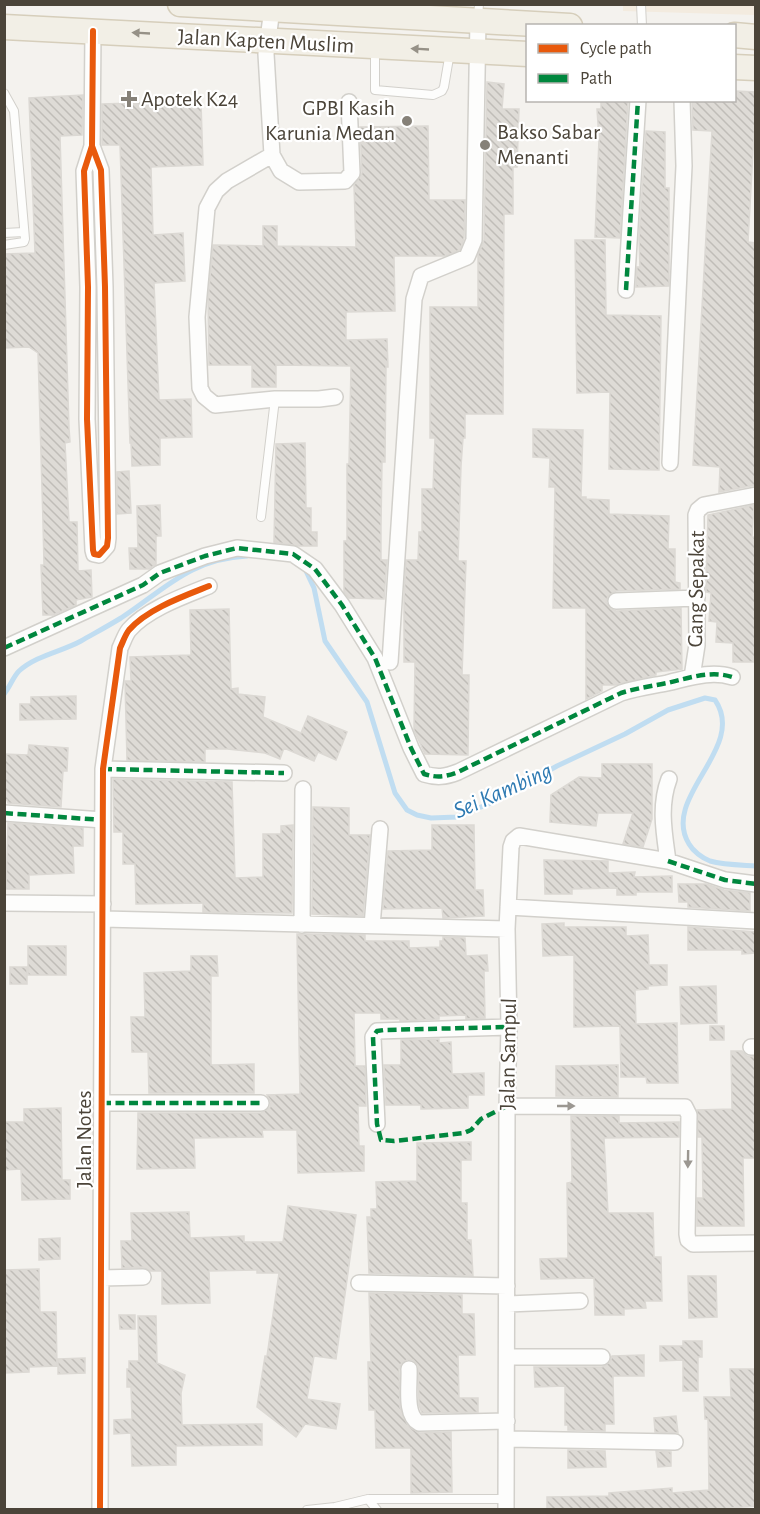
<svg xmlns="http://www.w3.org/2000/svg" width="760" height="1514" font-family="'Alegreya Sans',sans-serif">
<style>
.commercial{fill:#f3ebdf}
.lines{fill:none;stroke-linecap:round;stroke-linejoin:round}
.stream{stroke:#c0ddf1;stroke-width:5}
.building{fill:url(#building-back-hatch);stroke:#dcd9d4;stroke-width:1.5}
.lane-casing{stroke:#d2d0cb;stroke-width:10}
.street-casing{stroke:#d2d0cb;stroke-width:18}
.primary-casing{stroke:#d6cebb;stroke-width:27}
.lane{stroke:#fdfdfc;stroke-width:8}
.street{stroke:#fdfdfc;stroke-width:15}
.primary{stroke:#f2efe6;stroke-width:24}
.quiet{stroke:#00873e;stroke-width:4.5;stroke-dasharray:9 4.5;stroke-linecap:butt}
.cycleway-casing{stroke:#fff;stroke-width:10}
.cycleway{stroke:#e8590c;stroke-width:6}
.oneway{fill:#969187}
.oneway2{fill:#9b9791}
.poi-dot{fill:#868178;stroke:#fff;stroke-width:2}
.labels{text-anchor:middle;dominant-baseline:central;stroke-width:4.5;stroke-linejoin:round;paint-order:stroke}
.street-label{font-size:22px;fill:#4b4439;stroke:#fff}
.poi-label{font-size:22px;fill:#4b4439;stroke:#fff;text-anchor:start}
.water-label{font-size:24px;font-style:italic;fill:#2e7ab2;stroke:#fff}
</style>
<defs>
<pattern id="building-back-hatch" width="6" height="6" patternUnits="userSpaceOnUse" patternTransform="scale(1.5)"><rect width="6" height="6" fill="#dedbd6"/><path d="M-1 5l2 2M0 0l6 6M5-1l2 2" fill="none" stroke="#c0bdb8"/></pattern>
</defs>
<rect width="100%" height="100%" fill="#f4f2ee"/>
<!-- commercial -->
<path class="commercial" d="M623,4L756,5L755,15L623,11Z"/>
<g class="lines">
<!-- stream -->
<path class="stream" d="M306,571L314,588L325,641L367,702L395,793L407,810L417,815L431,818L457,817L493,802L557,766L625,734L668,710L705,698L715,700C748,748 660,797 689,844C693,851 702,858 710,861C724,865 741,865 756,866
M4,694C10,687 13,677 19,671C37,655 61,652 81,641C95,633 108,626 121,618C165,589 190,559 247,556"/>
</g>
<!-- building -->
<path class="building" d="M487,82L504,84L502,109H519L517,167H513V214H504L503,414H465V438H463L461,466L458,561H466L462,675H469L468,755L425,754L414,730L415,662H404V599L406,560H418L419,532H422V489H433L435,438H430V307H478V255L484,240Z
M735,91L756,92V133H754L748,242L756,243V472L755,485L719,492L720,467L693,465L712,131L693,130L692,100H735Z
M83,95L82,135L60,136L69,428L70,442L65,443L69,522H77L78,571L91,570L92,597L76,600V605L53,615H43L41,565H44L43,523L38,353L29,347L4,348V254L35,253L29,98Z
M601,100H628L620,238L595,237L599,139L597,109H601Z
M166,102V104L201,103L203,165L151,167L153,235L183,233L185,281L154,283L159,400L191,399L192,437L160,438V465L132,466L131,443H130L120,145H102V104Z
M428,126L429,200H465L464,238L460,250L445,256H394L395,311L346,312V340L387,339L388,367H386L385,462H382L381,526V560H387L384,599L349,598L344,592V541H347V464H349L351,366L276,365V387H252V365H209L208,299L213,245L263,246V226H277V246L356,247L354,185L362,173L360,127Z
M646,131L665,132V188H669V286L636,287L637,267H640L639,239Z
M575,240H605L606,315L661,316L659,470L609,469L610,392L577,393Z
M533,429L583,430L581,497H586V499L609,500V514L669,516L668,549H675V582L680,583V589L616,591L608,596L606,602L611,609L616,611L681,608L682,669L656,672V675L615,685H602V691L586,699V608H553L555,487H549L550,458L533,457Z
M305,443L306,508H311V532H317V546H299L274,542L276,444Z
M129,471L131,513L117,514V472Z
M160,505L161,536H156V564L149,569H130L129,548H138L137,506Z
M754,505L752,537H756V662H733V643L716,642L717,622L709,621L711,593L706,592L708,515Z
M229,609L231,689L238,688V694L265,697L263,717L301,733L308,716L347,732L336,760L318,752L314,761L284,748L280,759L265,753L227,749H205V762L127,760L125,681H131L130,657L191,655L190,610Z
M76,696V719L20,720V704H31V697Z
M29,745L68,748L67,771H63L61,807L8,803L7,800H4V754L28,755Z
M602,764H652V819L643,847L623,844L633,813H598L596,826L550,822L551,795L579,777L602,778Z
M113,779L232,782L235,878L263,877V834H281V826L293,825L292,913L203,912V903L136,904L135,864H123V832H114Z
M313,807L349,808V835H370L363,916L312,914Z
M8,823L83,828V846H73L74,873L29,875V889H6Z
M432,825H474L475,890H483L484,916L443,918L442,908L383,909L388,851L432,850Z
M544,860L608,861V873L635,872L634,877L672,876V892H636V895H617V888L572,889V894H545Z
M678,884H706L724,890L750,893V911L688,907V902H679Z
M564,923V927H626V936L648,935L649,965H667V985L648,986V989L635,990L636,1024L677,1023L678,1083H647L646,1077H621L620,1026L574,1027V955L543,956L542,924Z
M688,927L756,932V953L742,954V950H688Z
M297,934L365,935V941H409V948L440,947V941H443V937L465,938L466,956L487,955L488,971H484L485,1018L466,1019V1015L439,1016V1019L400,1021V1019H381V1013H354L355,1066H365L366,1106H358L359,1146H364V1171L298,1173L297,1130H262L263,1137L194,1138L195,1168L137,1169L138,1113H261L270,1107L271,1102L267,1095L300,1094Z
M28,946H66V975H28Z
M191,956H217L218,976H211V1065L254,1064V1093H149L148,1052H132L131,1017H145L144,973L191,971Z
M10,967H27V984H10Z
M716,986L717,1023L681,1024L680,987Z
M710,1026H724V1040H710Z
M439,1039V1043L451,1042L452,1074L484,1073V1095H468V1108L421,1109V1105H386L384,1065H401V1040Z
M731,1051H742L747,1056L756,1057V1158H743L744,1226H697V1198H703L702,1137H698L697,1110L732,1109Z
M618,1065V1097L556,1096V1066Z
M61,1108L62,1180H70V1199L22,1200L21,1169L4,1170V1122H24V1109Z
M571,1116H619V1123L679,1122V1137L604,1138L608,1213H653L654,1257H661L662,1301H645L646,1308L624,1309V1315H595L594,1278L541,1279L540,1259L568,1258L567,1183L572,1182Z
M471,1142V1160H461V1203H467V1240H471L473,1276L369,1273L367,1217H371V1209H377L376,1182L417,1181V1143Z
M288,1206L356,1215L336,1359L314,1356L307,1399L340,1404L336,1429L305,1424L296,1437L257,1407L265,1356H267L279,1273H257V1270L209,1271L210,1303L162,1304V1271H150L143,1267L122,1268L121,1241H132L131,1213L189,1212L190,1238L244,1236V1242H283Z
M60,1238V1259L39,1260V1239Z
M39,1269L40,1312H56L57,1366L29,1367V1372L4,1373V1270Z
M688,1276H716L717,1317L689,1318Z
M369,1293L462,1295V1314H474L475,1355H458L459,1398H478V1412L422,1413L419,1405L418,1365L413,1360L408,1359L401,1364L399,1369L400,1407L408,1426L419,1433L451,1432L452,1492L411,1493V1448H376L375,1410H369L368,1362H371Z
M119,1315H135V1329H120Z
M138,1316H156L157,1363L185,1375L181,1393L182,1425L262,1424V1445L176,1446V1465L132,1466L131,1433L114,1434V1420L132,1419L131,1387H127V1369H129V1361H139Z
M683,1341H702V1357H698V1391H683V1360L660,1361V1346H683Z
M644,1355V1376H613L614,1424H605V1431L568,1430V1425H565V1386L535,1387L534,1367H602L610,1362L612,1356Z
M85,1358V1373L58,1374V1359Z
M730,1369H756V1506L719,1509H547V1497L609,1496V1493L672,1488V1493L709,1490L708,1419H705L704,1397H731Z
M676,1416L678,1433L655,1432L654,1418Z
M568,1450L605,1451L606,1467L568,1468Z
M656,1451L671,1452V1466L658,1467Z"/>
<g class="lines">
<defs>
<path id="lane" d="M641,4L642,26
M478,18L479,4
M375,49V90L433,95L442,91L444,87L450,52
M4,93L14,111L25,239L24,242L4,245
M4,233L24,232
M261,517L275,399
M368,1499L377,1510
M307,1510L335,1507L368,1499H507"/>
<path id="street" d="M272,9L266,54L272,155L281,171L299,182L345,181L352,173L349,102
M92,146L101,170L105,287L108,538L107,546L99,555L94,554L93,550L87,419L88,287L84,171L92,146L93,31
M272,155L227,181L216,191L207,208L197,317L200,388L204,396L215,405L275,399H319L335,397
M626,290L638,100
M670,463L684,166L682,100
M616,601L697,598
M4,648L143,585L160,573L205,556L237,548L293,554L315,569L342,605L375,658L411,748L424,774C437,778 445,777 458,772L621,693C637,688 652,686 667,683C689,678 711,670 732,677
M390,662L414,299L421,276L467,257L474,240L478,20
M692,677L697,645L696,515L698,510L704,505L756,495
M103,769L284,773
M4,813L103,820
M668,861L725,880L756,884
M4,903L103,904
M508,907L756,921
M103,919L507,929
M302,925L303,789
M372,926L380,829
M751,1047H756
M102,1103H261
M507,1106L685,1107L689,1115L687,1234L688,1240L693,1244L756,1243
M377,1124L373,1037L377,1031L509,1027
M101,1278L143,1277
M359,1283L507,1286
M507,1304L580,1301
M507,1357H602
M409,1369C410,1384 404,1415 419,1423L507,1421
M507,1439L675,1442
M100,1510L103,769L120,648C123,642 125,635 129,630C147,609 184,596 209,586
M506,1510L507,1106L509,1027L507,929L511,847L513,841L519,836L668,861C664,832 659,806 669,779"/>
<path id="primary" d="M180,4L570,26
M4,27L528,54
M734,35L756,37
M734,67L756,68"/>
</defs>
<!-- lane casing -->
<use href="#lane" class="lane-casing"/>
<!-- street casing -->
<use href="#street" class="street-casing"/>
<!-- primary casing -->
<use href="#primary" class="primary-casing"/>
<!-- lane -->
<use href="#lane" class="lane"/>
<!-- street -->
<use href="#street" class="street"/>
<!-- primary -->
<use href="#primary" class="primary"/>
<!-- quiet -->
<path class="quiet" d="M626,290L638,100
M4,648L143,585L160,573L205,556L237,548L293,554L315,569L342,605L375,658L411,748L424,774C437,778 445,777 458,772L621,693C637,688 652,686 667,683C689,678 711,670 732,677
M103,769L284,773
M4,813L103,820
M668,861L725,880L756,884
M102,1103H261
M507,1106L481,1119L471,1130L464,1133L394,1141L381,1140L377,1124L373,1037L377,1031L384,1030L509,1027"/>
<defs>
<path id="cycleway" d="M92,146L101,170L105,287L108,538L107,546L99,555L94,554L93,550L87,419L88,287L84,171L92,146L93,31
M100,1510L103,769L120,648C123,642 125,635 129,630C147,609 184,596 209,586"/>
</defs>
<!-- cycleway casing -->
<use href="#cycleway" class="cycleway-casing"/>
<!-- cycleway -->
<use href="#cycleway" class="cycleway"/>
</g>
<!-- one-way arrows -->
<defs><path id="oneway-solid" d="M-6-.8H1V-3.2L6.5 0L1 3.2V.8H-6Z" transform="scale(1.5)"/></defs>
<g class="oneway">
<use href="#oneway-solid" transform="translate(141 33) rotate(-177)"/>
<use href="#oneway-solid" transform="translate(420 49) rotate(-177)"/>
</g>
<g class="oneway2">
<use href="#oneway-solid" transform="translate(566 1106)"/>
<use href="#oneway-solid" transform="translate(688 1159) rotate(91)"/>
</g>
<!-- markers -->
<g class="poi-dot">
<path d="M126 90h6v6h6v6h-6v6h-6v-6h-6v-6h6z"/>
<circle cx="407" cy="121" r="6"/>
<circle cx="485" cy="145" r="6"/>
</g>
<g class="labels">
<!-- street labels -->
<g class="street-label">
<text transform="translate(266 41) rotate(3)">Jalan Kapten Muslim</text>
<text transform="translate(696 589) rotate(-89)">Gang Sepakat</text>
<text transform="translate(508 1054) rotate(-89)">Jalan Sampul</text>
<text transform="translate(84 1139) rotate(-90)">Jalan Notes</text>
</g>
<!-- poi labels -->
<g class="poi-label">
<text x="141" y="99">Apotek K24</text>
<text x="395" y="108" text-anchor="end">GPBI Kasih<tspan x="395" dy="25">Karunia Medan</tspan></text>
<text x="497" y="132">Bakso Sabar<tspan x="497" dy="25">Menanti</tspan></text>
</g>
<!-- water labels -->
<g class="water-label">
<text transform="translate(503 791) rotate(-24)">Sei Kambing</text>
</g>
</g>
<!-- border -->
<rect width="760" height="1514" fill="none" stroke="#4b4439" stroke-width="12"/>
<!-- legend -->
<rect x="526" y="24" width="210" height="78" fill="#ffffff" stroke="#b7b4b0" stroke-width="1.5"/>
<rect x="538" y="44" width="30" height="9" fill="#e8590c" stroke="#b7b4b0" stroke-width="1.5"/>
<text x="580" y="54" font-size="18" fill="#4b4439">Cycle path</text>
<rect x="538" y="74" width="30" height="9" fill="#00873e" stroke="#b7b4b0" stroke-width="1.5"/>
<text x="580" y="84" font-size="18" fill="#4b4439">Path</text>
</svg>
